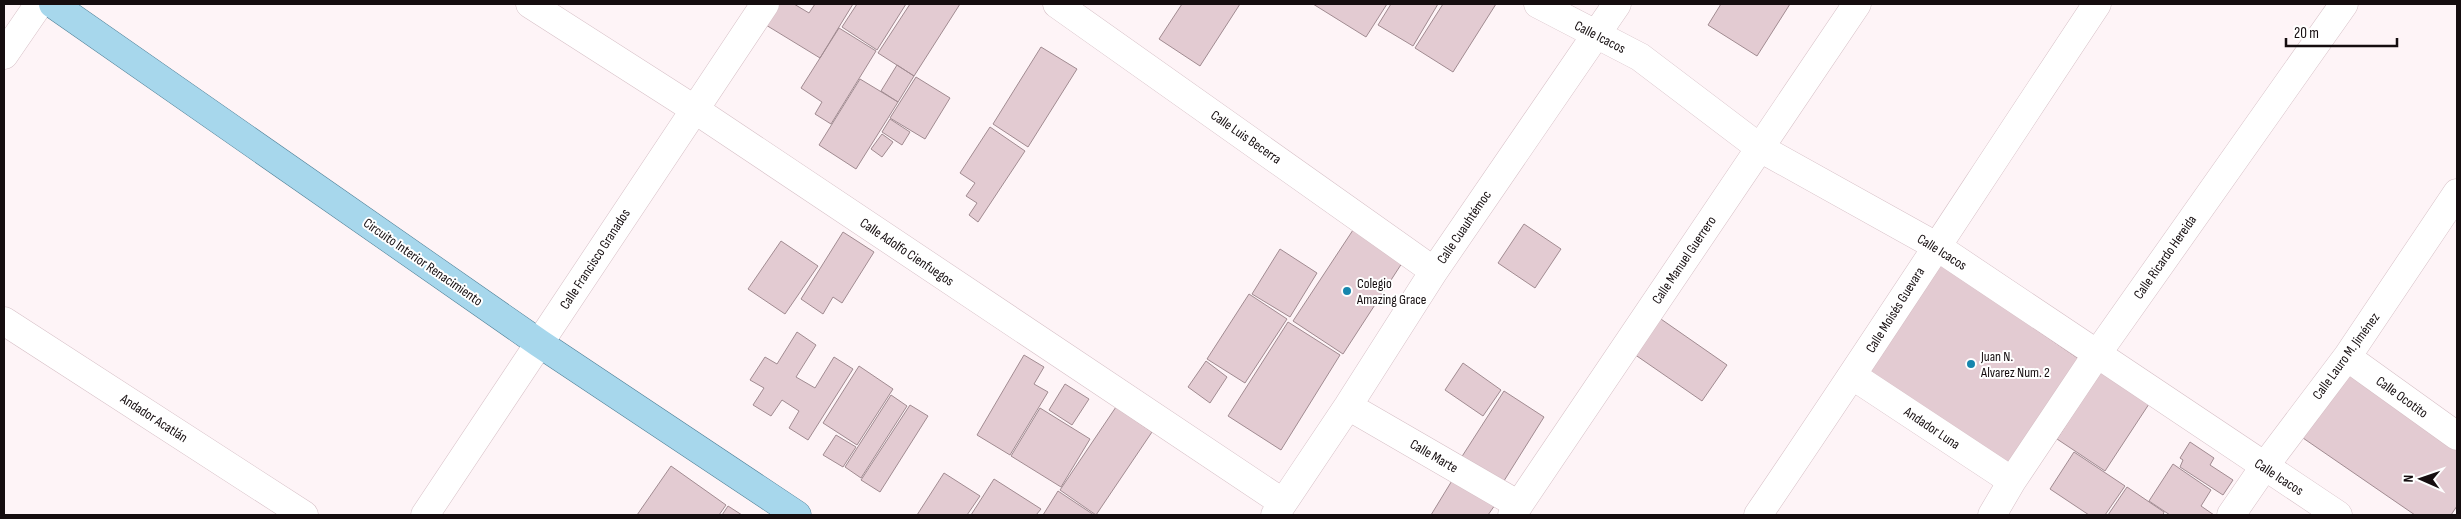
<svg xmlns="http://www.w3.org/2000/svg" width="2461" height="519" font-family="'Sofia Sans Condensed',sans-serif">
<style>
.building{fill:#e3cbd2;stroke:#a18b91}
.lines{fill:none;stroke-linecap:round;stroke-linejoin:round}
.minor-casing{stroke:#d7c0c7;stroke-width:29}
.major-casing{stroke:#4e7f96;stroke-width:29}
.minor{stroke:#fff;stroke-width:28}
.major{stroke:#a7d7ec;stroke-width:28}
.poi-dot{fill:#1786ad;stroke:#fff;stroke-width:2}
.labels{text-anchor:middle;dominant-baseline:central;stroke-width:4;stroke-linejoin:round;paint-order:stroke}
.street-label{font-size:14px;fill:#150d0f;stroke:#fff}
.poi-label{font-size:14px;fill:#150d0f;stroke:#fff;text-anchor:start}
</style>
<rect width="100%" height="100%" fill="#fef4f7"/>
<!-- building -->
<path class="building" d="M772,4H794L809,13L815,4H853L820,58L761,22Z
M857,4H906L877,50L842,27Z
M910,4H960L914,76L878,53Z
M1182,4H1240L1200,66L1159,39Z
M1313,4H1387L1366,37Z
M1391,4H1438L1413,46L1378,25Z
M1443,4H1496L1453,72L1415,48Z
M1721,4H1790L1757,56L1708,25Z
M839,28L876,51L831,124L815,114L822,102L801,88Z
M1041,47L1077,69L1028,147L993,124Z
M897,65L914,76L898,102L881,91Z
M916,77L950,98L925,139L890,118Z
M860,79L898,102L856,169L819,145Z
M890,119L910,132L902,145L882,132Z
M990,127L1025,151L978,222L969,215L977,203L966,196L975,183L960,173Z
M882,134L893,142L882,157L871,149Z
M1524,224L1561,249L1535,288L1498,263Z
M1355,227L1404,260L1343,354L1293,321Z
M843,232L874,252L842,303L833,297L823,314L801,299Z
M781,241L818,266L785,314L748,289Z
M1280,249L1317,273L1290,317L1252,294Z
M1934,259L2079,359L2008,470L1863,369Z
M1249,294L1287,319L1245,383L1207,359Z
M1658,317L1727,365L1702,401L1634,354Z
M1288,322L1340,355L1281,450L1228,416Z
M797,332L816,345L796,377L815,388L834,357L853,369L808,440L789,428L799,411L782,400L771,416L753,405L764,388L750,380L765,357L777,364Z
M1024,355L1044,367L1034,384L1048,392L1010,455L977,435Z
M1206,361L1227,377L1210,403L1188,387Z
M1463,363L1501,390L1483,416L1445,390Z
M859,366L893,389L857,445L823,423Z
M2349,366L2457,440V506L2451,515H2415L2303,438Z
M2100,372L2149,404L2105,471L2057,439Z
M1065,384L1089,399L1072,425L1049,410Z
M1504,391L1544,417L1502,484L1461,458Z
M891,395L907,406L861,478L845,467Z
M910,405L928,416L880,492L861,480Z
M1116,407L1152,432L1096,515L1060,490Z
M1040,408L1090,439L1061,487L1011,456Z
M836,435L856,447L843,467L823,455Z
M2190,442L2214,458L2210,465L2233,480L2223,495L2180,467L2183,460L2180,458Z
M2074,452L2125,486L2105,515H2089L2050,489Z
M2173,464L2211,490L2201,506L2214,515H2170L2149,501Z
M671,466L726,505L719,515H637Z
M944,473L980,496L967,515H917Z
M994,479L1041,509L1036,515H971Z
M1453,479L1495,505L1488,515H1431Z
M2127,487L2164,512L2163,515H2108Z
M1058,491L1094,515H1043Z
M728,506L742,515H722Z"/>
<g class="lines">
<defs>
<path id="minor" d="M530,4L694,109L1282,502
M1057,4L1434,271
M1538,4L1640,57L1760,148L1936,246L2338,515
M4,55L39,4
M4,321L304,515
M2347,357L2457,436
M1853,376L2012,481
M1348,406L1519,505
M425,515L765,4
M1275,515L1348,406L1434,271L1617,4
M1512,515L1857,4
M1758,515C1873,346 1984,174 2097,4
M1992,515L2012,481L2097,354L2344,4
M2231,515L2264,467L2347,357L2457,193"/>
<path id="major" d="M53,4L539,343L797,515"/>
</defs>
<!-- minor casing -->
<use href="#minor" class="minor-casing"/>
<!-- major casing -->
<use href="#major" class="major-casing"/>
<!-- minor -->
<use href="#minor" class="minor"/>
<!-- major -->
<use href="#major" class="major"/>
</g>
<!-- markers -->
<g class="poi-dot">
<circle cx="1347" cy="291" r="5"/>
<circle cx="1971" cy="364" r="5"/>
</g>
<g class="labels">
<!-- street labels -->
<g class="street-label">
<text transform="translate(1600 37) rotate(27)">Calle Icacos</text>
<text transform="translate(1246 137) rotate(35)">Calle Luis Becerra</text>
<text transform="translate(1464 227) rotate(-56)">Calle Cuauhtémoc</text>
<text transform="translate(907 252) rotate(34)">Calle Adolfo Cienfuegos</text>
<text transform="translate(1942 252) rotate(32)">Calle Icacos</text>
<text transform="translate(2165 257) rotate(-55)">Calle Ricardo Hereida</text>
<text transform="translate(595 259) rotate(-57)">Calle Francisco Granados</text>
<text transform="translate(1684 260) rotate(-56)">Calle Manuel Guerrero</text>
<text transform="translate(423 262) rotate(35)">Circuito Interior Renacimiento</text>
<text transform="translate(1895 310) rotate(-58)">Calle Moisés Guevara</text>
<text transform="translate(2346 356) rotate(-54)">Calle Lauro M. Jiménez</text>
<text transform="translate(2402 397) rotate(36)">Calle Ocotito</text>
<text transform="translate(154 418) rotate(33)">Andador Acatlán</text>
<text transform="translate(1932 428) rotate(34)">Andador Luna</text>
<text transform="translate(1434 456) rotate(30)">Calle Marte</text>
<text transform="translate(2279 477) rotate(33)">Calle Icacos</text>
</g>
<!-- poi labels -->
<g class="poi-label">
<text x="1357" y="283">Colegio<tspan x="1357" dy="16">Amazing Grace</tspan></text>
<text x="1981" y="356">Juan N.<tspan x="1981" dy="16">Alvarez Num. 2</tspan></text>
</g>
</g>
<!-- border -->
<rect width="2461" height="519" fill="none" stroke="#150d0f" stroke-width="10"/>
<!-- north arrow -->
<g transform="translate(2421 479) rotate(272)" stroke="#ffffff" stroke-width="4" paint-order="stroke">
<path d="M0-4L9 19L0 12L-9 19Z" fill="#150d0f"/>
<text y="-8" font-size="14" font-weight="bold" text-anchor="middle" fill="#150d0f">N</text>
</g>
<!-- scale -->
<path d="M2286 38v8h111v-8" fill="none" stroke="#150d0f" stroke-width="2.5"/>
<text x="2294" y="38" font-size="15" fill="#150d0f" stroke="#ffffff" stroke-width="4" paint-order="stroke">20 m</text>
</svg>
